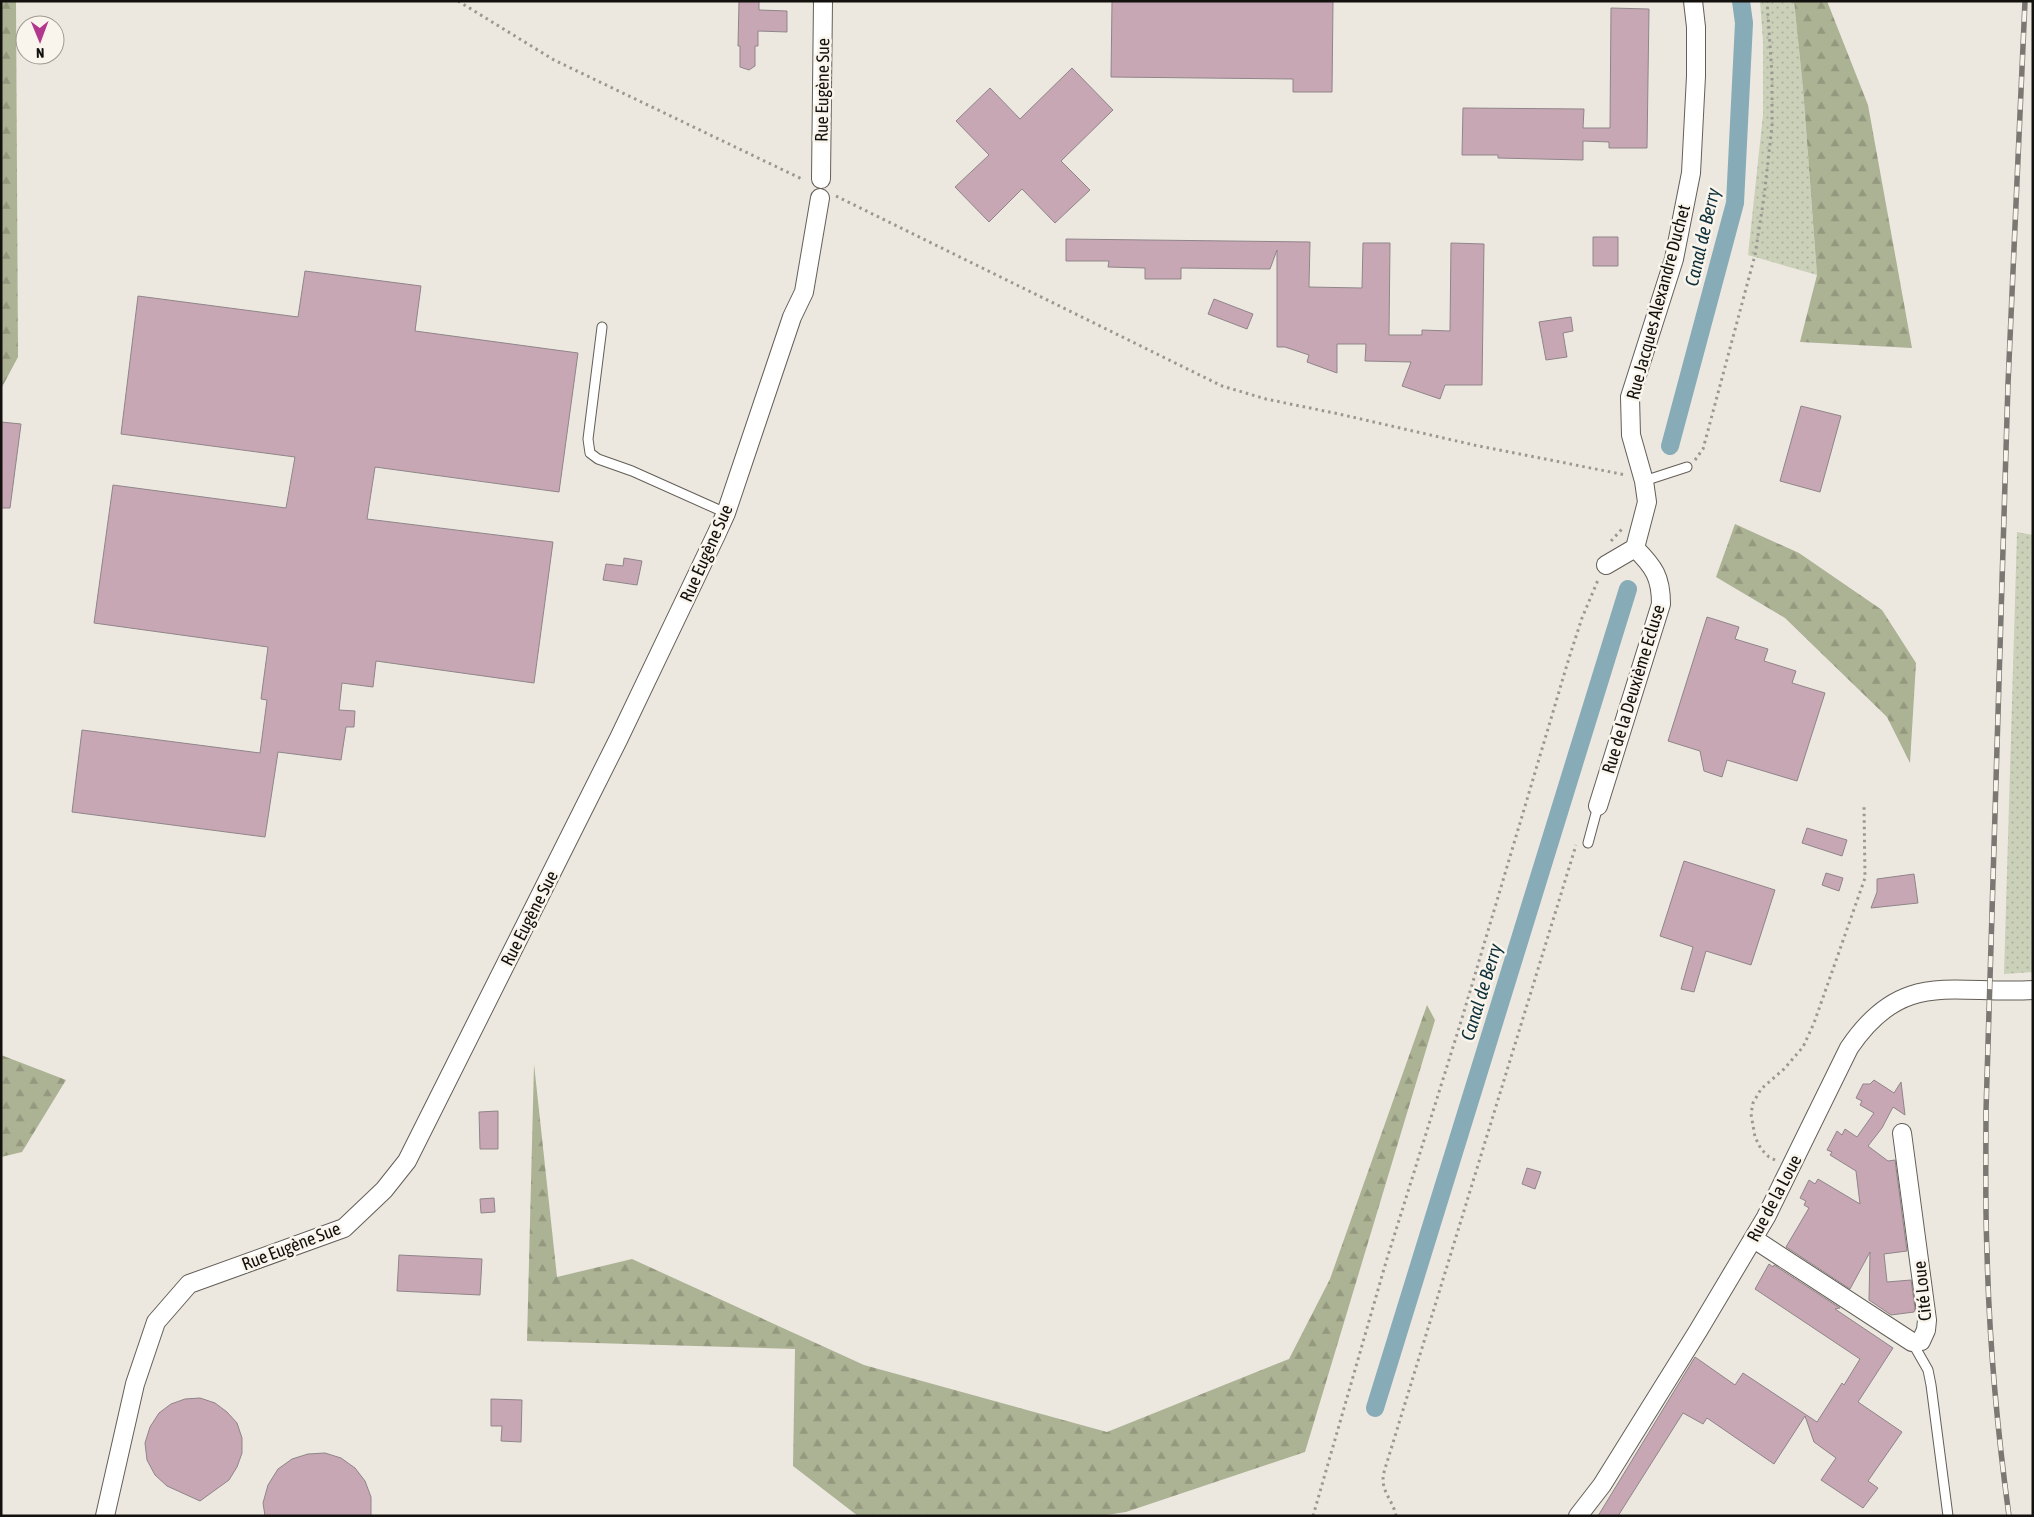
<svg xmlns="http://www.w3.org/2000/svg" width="2034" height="1517" font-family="'Asap Condensed',sans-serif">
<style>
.grass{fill:url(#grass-dots)}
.forest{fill:url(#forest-firs)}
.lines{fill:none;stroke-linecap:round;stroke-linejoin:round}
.canal{stroke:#88abb8;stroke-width:18}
.building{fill:#c8a7b5;stroke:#8f8589}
.lane-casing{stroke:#635f57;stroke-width:11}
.street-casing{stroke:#635f57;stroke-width:20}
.path{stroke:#9b9892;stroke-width:3;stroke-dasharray:2.5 4;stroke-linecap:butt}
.lane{stroke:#fff;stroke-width:9}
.street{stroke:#fff;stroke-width:18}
.rail-casing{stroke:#7b7873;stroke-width:5.5}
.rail{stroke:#faf5ec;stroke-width:4;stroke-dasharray:11;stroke-linecap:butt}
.labels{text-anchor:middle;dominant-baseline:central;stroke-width:5;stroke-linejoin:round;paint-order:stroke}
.street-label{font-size:18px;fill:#12110e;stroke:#faf5ec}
.water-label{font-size:19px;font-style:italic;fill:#0c2f3a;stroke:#faf5ec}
</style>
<defs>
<pattern id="grass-dots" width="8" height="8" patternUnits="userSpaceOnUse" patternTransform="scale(1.25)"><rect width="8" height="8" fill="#cbd0b9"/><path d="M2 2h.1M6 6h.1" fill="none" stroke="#adb29e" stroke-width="1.8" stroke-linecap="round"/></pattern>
<pattern id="forest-firs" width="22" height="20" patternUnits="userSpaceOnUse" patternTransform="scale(1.25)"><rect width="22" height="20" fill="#acb294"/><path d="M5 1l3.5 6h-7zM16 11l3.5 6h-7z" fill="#93987e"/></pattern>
</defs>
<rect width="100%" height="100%" fill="#ece8df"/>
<!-- grass -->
<path class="grass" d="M1760,1H1794L1803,88L1817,275L1748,255L1763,115V41Z
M2017,532L2033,535V972L2004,974Z"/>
<!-- forest -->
<path class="forest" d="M1,1H16L18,357L1,389Z
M1794,1H1827L1868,105L1912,348L1800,342L1817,275L1803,88Z
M1735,524L1799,553L1882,610L1916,663L1910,763L1887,717L1785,618L1716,577Z
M1427,1005L1435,1020L1305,1452L1126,1512L1100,1516H858L793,1466L795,1349L527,1341L534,1064L557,1277L632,1259L864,1365L1107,1432L1289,1359L1330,1279Z
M1,1055L66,1080L22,1152L1,1157Z"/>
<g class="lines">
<!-- canal -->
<path class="canal" d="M1670,446L1735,203L1744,23L1741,1
M1375,1408L1628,589"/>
</g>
<!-- building -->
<path class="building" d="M739,1H759V10L787,11V32L758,31V46H755V66L749,70L740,67V46H738Z
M1112,1H1333L1332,92H1293V79L1111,77Z
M1611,8L1649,9L1647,148H1609V142L1583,141V160L1498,158V155H1462L1463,108L1584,109L1583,128H1610Z
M1072,68L1113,110L1061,161L1090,190L1055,223L1022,189L989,222L955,187L989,155L956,121L990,88L1020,119Z
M1593,237H1618V266H1593Z
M1066,239L1310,242L1309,287L1362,288L1363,243H1390L1389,335H1422V330L1450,331L1451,243L1484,244L1482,385H1445L1440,399L1402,386L1411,362L1365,361L1366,344H1337V373L1307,362L1309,355L1285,347H1277V250L1270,269L1181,268V279H1145V268L1108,267L1109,261H1066Z
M305,271L421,286L415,331L578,353L559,492L375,467L367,519L553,542L534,683L376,661L373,687L342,683L339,710L355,711L354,727H346L341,760L278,752L265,837L72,812L82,730L260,753L267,700L261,699L268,647L94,623L113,485L286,508L295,457L121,434L138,296L298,317Z
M1214,299L1253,314L1247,329L1208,314Z
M1571,317L1573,331L1563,333L1567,357L1546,360L1539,322Z
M1801,406L1841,416L1820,492L1780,481Z
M1,422L21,424L10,508H1Z
M624,558L642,561L637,585L603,580L606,564L623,566Z
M1707,617L1739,627L1735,639L1768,649L1764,661L1796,671L1792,683L1825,693L1797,781L1727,760L1722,777L1704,771L1700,751L1668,741Z
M1807,828L1847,840L1842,856L1802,843Z
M1684,861L1775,890L1751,965L1706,951L1694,992L1681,989L1693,947L1660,936Z
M1826,873L1843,878L1839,891L1822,885Z
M1914,874L1918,903L1871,908L1877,892V879Z
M1874,1080L1894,1093L1901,1082L1905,1115L1893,1107L1882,1128L1868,1146L1888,1161L1895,1160L1907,1251L1884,1254L1887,1282L1911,1280L1915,1308L1914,1312L1891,1315L1869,1300L1870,1252L1850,1289L1786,1247L1809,1208L1804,1205L1806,1201L1800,1198L1809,1180L1815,1184L1818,1179L1860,1204L1856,1171L1830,1155L1832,1152L1827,1150L1837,1131L1842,1135L1845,1129L1857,1137L1874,1113L1860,1105L1862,1101L1856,1098L1863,1084H1870Z
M498,1111V1149H480L479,1112Z
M1527,1168L1541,1172L1535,1189L1522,1184Z
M494,1198L495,1212L481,1213L480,1199Z
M399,1255L482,1259L480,1295L397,1291Z
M1769,1264L1773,1267L1774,1265L1840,1308L1835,1309L1893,1348L1858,1402L1902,1432L1868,1481L1878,1488L1863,1508L1821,1480L1836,1458L1814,1442L1805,1416L1774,1464L1707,1418L1703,1424L1683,1413L1618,1516H1598L1695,1357L1735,1385L1743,1373L1817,1422L1842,1383L1844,1385L1860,1359L1755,1289Z
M200,1398L215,1403L227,1412L237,1423L242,1438V1453L237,1467L229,1480L200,1501L167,1486L155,1475L147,1460L145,1443L150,1427L159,1413L171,1404L185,1399Z
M491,1399L522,1400L521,1442L501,1441L502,1426H491Z
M325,1453L341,1458L355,1468L365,1481L371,1497V1516H265L263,1503L268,1485L278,1469L292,1459L308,1454Z"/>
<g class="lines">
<defs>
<path id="lane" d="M602,327L588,439L590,453L598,459L632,471L726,513
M1644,481L1687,467
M1588,843L1598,806
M1912,1342L1928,1370L1931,1385L1948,1516"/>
<path id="street" d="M821,179L823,1
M1606,565L1635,548L1647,502L1644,481L1631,435L1630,397L1674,259L1691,173L1696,76V27L1693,1
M1598,806L1661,604C1661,577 1654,567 1635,548
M1754,1239L1912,1342L1921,1341L1926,1330L1927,1320L1902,1133
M105,1516L135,1384L156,1322L189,1284L344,1228L384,1190L407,1161L619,738L716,535L726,513L792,317L804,292L820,198
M1578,1516L1602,1485L1698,1331L1766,1217L1849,1048C1903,968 1952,995 2033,990"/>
</defs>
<!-- lane casing -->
<use href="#lane" class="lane-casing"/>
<!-- street casing -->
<use href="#street" class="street-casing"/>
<!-- path -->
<path class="path" d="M458,1L554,60L804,180
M836,196L1222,386L1266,399L1339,414L1474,445L1626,475
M1695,460L1703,449L1755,255L1764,197L1772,126V75L1767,1
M1611,541L1622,529
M1775,1160L1769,1157L1761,1149L1755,1137L1751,1114L1753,1103L1761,1089L1784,1069L1803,1047L1814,1023L1865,878L1864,806
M1313,1516L1386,1262L1463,1015L1569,658L1582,618L1598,580
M1396,1516C1394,1503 1383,1493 1383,1480C1383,1473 1386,1466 1388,1459L1576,845"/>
<!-- lane -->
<use href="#lane" class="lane"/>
<!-- street -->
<use href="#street" class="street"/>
<defs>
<path id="rail" d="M2009,1516C1997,1428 1989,1340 1987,1251C1985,1205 1986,1158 1986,1111L2008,384L2025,1"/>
</defs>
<!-- rail casing -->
<use href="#rail" class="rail-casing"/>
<!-- rail -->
<use href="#rail" class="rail"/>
</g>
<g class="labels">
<!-- street labels -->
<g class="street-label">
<text transform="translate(822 90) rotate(-89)">Rue Eugène Sue</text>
<text transform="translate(1658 302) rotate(-75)">Rue Jacques Alexandre Duchet</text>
<text transform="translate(706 553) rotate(-66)">Rue Eugène Sue</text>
<text transform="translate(1633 689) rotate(-73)">Rue de la Deuxième Ecluse</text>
<text transform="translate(529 918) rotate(-63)">Rue Eugène Sue</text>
<text transform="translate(1774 1198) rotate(-62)">Rue de la Loue</text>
<text transform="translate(291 1246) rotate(-21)">Rue Eugène Sue</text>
<text transform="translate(1922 1291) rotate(-96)">Cité Loue</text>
</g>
<!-- water labels -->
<g class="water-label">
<text transform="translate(1702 237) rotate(-77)">Canal de Berry</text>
<text transform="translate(1481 992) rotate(-73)">Canal de Berry</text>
</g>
</g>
<!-- border -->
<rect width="2034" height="1517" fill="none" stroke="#12110e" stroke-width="5"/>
<!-- north arrow -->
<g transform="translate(40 40) rotate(179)"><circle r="24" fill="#faf5ec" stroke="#9d9a93"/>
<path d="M0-4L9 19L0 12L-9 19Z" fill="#b1388d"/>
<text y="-8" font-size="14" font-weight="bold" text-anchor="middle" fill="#12110e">N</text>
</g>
</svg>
